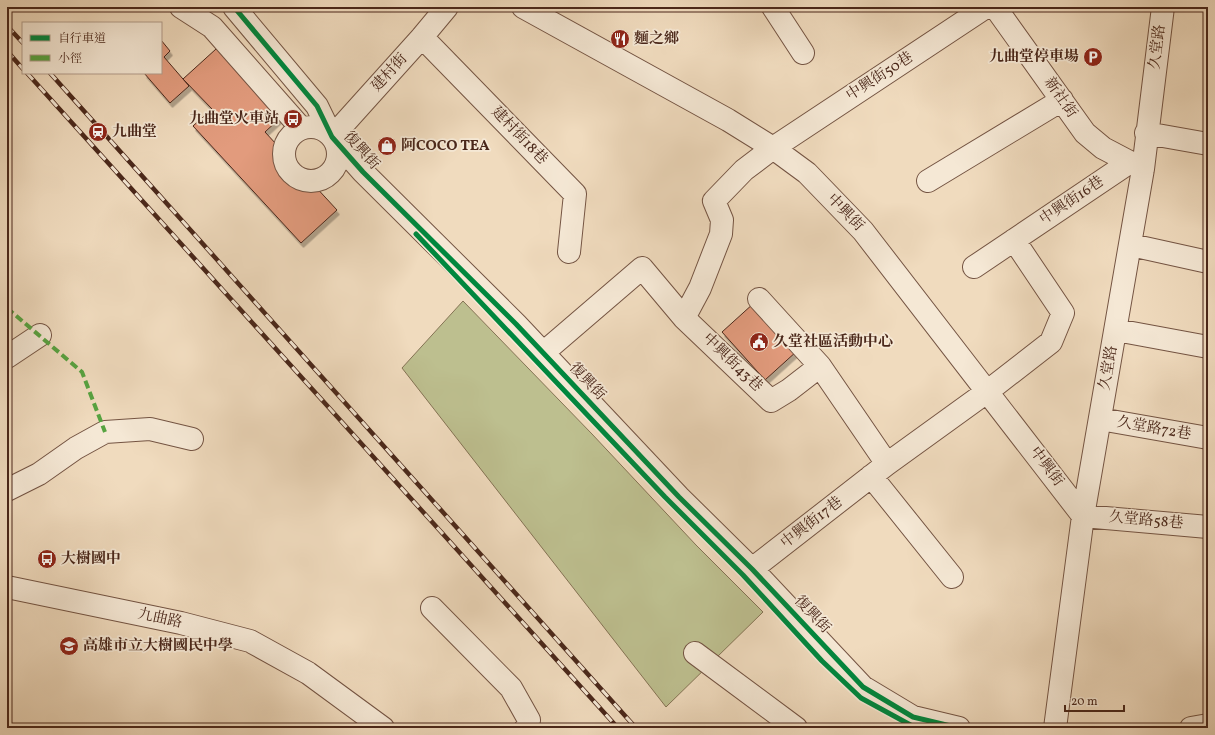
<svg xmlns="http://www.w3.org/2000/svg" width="1215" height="735" font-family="Vollkorn,'Noto Serif TC',serif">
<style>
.green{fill:#bdbf8f;stroke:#847354}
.building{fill:#e29b7d;stroke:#4a271a;filter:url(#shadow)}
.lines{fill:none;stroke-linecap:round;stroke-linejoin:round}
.minor-casing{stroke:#745443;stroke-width:24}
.minor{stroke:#f5e8d5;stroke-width:22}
.rail-casing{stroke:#4a271a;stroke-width:4.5}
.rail{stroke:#f5e8d5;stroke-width:3;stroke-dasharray:9;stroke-linecap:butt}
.quiet{stroke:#56a340;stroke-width:4;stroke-dasharray:8 4;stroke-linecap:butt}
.cycleway-casing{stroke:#f5e8d5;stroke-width:8}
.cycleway{stroke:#00873e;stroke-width:5}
.labels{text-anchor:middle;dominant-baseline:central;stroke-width:3.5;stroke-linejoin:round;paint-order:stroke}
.poi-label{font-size:15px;font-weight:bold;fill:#4a271a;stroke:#f5e8d5;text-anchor:start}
.street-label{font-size:15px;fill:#4a271a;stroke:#f5e8d5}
</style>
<defs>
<filter id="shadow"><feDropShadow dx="2.5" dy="4.5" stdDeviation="0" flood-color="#0004"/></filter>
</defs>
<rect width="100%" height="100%" fill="#f0dbbe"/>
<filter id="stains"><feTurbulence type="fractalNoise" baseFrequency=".005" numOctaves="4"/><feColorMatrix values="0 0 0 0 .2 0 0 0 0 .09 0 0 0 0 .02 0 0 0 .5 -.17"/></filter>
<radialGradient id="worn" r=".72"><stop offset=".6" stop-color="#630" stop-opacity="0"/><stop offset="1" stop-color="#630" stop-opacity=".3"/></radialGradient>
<!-- green -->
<path class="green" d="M463,301L592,434L696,545L763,612L666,707L402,368Z"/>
<!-- building -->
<path class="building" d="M227,39L291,108L265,132L337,210L301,243L193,126L212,109L183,79Z
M161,40L170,51L164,57L189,86L170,103L144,73H161Z
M754,303L797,351L765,380L722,332Z"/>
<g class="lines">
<defs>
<path id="minor" d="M181,7L212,27L301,128
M234,7L317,106L332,137L363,172L516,324L679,497L752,569L863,687L913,717L959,728
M523,7L728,120L773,148L807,173L863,231L1083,516L1208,527
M773,7L803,53
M995,7L1085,133L1103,148L1143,169
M422,37L575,194L569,252
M284 154a27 27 0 1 1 54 0a27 27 0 1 1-54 0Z
M1146,133L1208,144
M332,137L422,37L447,7
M928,181L1062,100
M1131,245L1208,262
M974,267L1130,162
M759,299L820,366L887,464
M684,318L700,288L721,234L722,220L714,201L744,170L773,148L986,7
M1116,330L1208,347
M543,353L642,268L684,318L771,401L789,390L820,366
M7,357L40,335
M1100,419L1208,438
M871,476L952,577
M7,490L39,474L76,448L105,432L150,429L192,439
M752,569L887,464L988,391L1051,342L1063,313L1014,240
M7,587L181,623L250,641L308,673L383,728
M432,608L511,688L529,720L526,728
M695,653L796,728
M1055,728L1083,516L1143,169L1163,7
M1191,728L1208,725"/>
</defs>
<!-- minor casing -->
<use href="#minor" class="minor-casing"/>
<!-- minor -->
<use href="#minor" class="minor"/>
<defs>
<path id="rail" d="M7,26L23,43
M7,51L23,69
M27,73L618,728
M50,73L636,728"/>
</defs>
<!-- rail casing -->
<use href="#rail" class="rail-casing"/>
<!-- rail -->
<use href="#rail" class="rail"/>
<!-- quiet -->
<path class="quiet" d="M7,308L82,372L105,432"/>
<defs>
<path id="cycleway" d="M234,7L317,106L332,137L363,172L516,324L679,497L752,569L863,687L913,717L959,728
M416,234L665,497L743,575L822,661L861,698L916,728"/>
</defs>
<!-- cycleway casing -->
<use href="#cycleway" class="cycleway-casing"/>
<!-- cycleway -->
<use href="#cycleway" class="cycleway"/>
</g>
<!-- icons -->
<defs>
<symbol id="restaurant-disc" viewBox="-11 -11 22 22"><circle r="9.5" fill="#8f2418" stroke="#f5e8d5"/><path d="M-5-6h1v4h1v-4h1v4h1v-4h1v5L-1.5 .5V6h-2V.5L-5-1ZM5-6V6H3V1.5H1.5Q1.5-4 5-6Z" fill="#fff"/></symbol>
<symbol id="parking-disc" viewBox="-11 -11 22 22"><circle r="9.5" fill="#8f2418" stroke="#f5e8d5"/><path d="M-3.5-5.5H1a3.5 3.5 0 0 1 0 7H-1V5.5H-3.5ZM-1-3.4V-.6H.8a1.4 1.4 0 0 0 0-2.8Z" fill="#fff"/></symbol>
<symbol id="bus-disc" viewBox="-11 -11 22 22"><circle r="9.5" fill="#8f2418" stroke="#f5e8d5"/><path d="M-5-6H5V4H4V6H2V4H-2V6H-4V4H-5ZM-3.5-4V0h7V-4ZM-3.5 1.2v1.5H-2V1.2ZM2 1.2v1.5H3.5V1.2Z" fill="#fff"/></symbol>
<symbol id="station-disc" viewBox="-11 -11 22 22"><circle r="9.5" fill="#8f2418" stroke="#f5e8d5"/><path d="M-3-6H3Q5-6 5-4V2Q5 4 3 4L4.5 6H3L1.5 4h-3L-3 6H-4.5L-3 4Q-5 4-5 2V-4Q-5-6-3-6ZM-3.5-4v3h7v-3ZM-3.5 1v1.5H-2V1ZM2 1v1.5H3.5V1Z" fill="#fff"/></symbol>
<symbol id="shop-disc" viewBox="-11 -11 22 22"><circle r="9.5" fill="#8f2418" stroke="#f5e8d5"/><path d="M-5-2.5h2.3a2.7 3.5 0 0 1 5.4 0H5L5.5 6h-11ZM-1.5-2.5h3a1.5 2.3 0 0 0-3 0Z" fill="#fff"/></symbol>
<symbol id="civic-disc" viewBox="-11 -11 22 22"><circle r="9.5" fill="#8f2418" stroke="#f5e8d5"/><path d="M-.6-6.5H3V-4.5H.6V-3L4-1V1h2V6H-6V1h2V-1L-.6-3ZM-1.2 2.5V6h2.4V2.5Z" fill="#fff"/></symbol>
<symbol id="school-disc" viewBox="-11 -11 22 22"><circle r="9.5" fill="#8f2418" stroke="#f5e8d5"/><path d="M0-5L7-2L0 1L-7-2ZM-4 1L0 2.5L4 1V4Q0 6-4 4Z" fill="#fff"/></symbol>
</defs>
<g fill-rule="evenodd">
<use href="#restaurant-disc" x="609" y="28" width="22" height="22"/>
<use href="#parking-disc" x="1082" y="46" width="22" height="22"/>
<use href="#bus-disc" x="282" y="108" width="22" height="22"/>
<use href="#station-disc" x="87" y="121" width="22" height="22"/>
<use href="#shop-disc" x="376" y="135" width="22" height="22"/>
<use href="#civic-disc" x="748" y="331" width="22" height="22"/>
<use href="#bus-disc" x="36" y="548" width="22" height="22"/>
<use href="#school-disc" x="58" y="635" width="22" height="22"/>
</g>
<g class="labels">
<!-- poi labels -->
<g class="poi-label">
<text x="634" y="39">麵之鄉</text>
<text x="1079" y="57" text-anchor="end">九曲堂停車場</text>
<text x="279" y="119" text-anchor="end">九曲堂火車站</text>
<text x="112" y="132">九曲堂</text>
<text x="401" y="146">阿COCO TEA</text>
<text x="773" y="342">久堂社區活動中心</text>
<text x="61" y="559">大樹國中</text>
<text x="83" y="646">高雄市立大樹國民中學</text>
</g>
<!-- street labels -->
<g class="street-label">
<text transform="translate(1158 47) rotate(-83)">久堂路</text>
<text transform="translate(390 73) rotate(-48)">建村街</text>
<text transform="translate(880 77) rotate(-33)">中興街50巷</text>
<text transform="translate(1060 98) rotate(55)">新社街</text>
<text transform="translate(519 136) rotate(46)">建村街18巷</text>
<text transform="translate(361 151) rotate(48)">復興街</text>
<text transform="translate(1072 201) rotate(-34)">中興街16巷</text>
<text transform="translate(845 213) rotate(46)">中興街</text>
<text transform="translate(732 363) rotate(44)">中興街43巷</text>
<text transform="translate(1109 368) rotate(-80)">久堂路</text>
<text transform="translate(587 382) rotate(47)">復興街</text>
<text transform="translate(1154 429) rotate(10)">久堂路72巷</text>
<text transform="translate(1046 467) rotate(53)">中興街</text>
<text transform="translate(1146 521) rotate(5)">久堂路58巷</text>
<text transform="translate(812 523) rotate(-38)">中興街17巷</text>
<text transform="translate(812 615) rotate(47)">復興街</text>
<text transform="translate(160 619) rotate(12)">九曲路</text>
</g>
</g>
<!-- margin -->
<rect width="1215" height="735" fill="none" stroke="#f0dbbe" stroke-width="24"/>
<rect x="8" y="8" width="1199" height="719" fill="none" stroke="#4a271a" stroke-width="2"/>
<rect x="12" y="12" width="1191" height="711" fill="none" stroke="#4a271a"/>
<!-- legend -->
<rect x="22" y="22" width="140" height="52" fill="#f5e8d5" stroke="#b19b8a"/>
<rect x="30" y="35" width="20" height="6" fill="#00873e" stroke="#b19b8a"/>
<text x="58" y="42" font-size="12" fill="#4a271a">自行車道</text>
<rect x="30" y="55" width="20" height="6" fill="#56a340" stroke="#b19b8a"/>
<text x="58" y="62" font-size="12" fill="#4a271a">小徑</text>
<!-- scale -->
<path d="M1065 705v6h59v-6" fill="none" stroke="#4a271a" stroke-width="2"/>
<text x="1071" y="705" font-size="12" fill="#4a271a" stroke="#f5e8d5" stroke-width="3" paint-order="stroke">20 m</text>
<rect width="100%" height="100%" filter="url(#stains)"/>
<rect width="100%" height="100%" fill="url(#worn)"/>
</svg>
